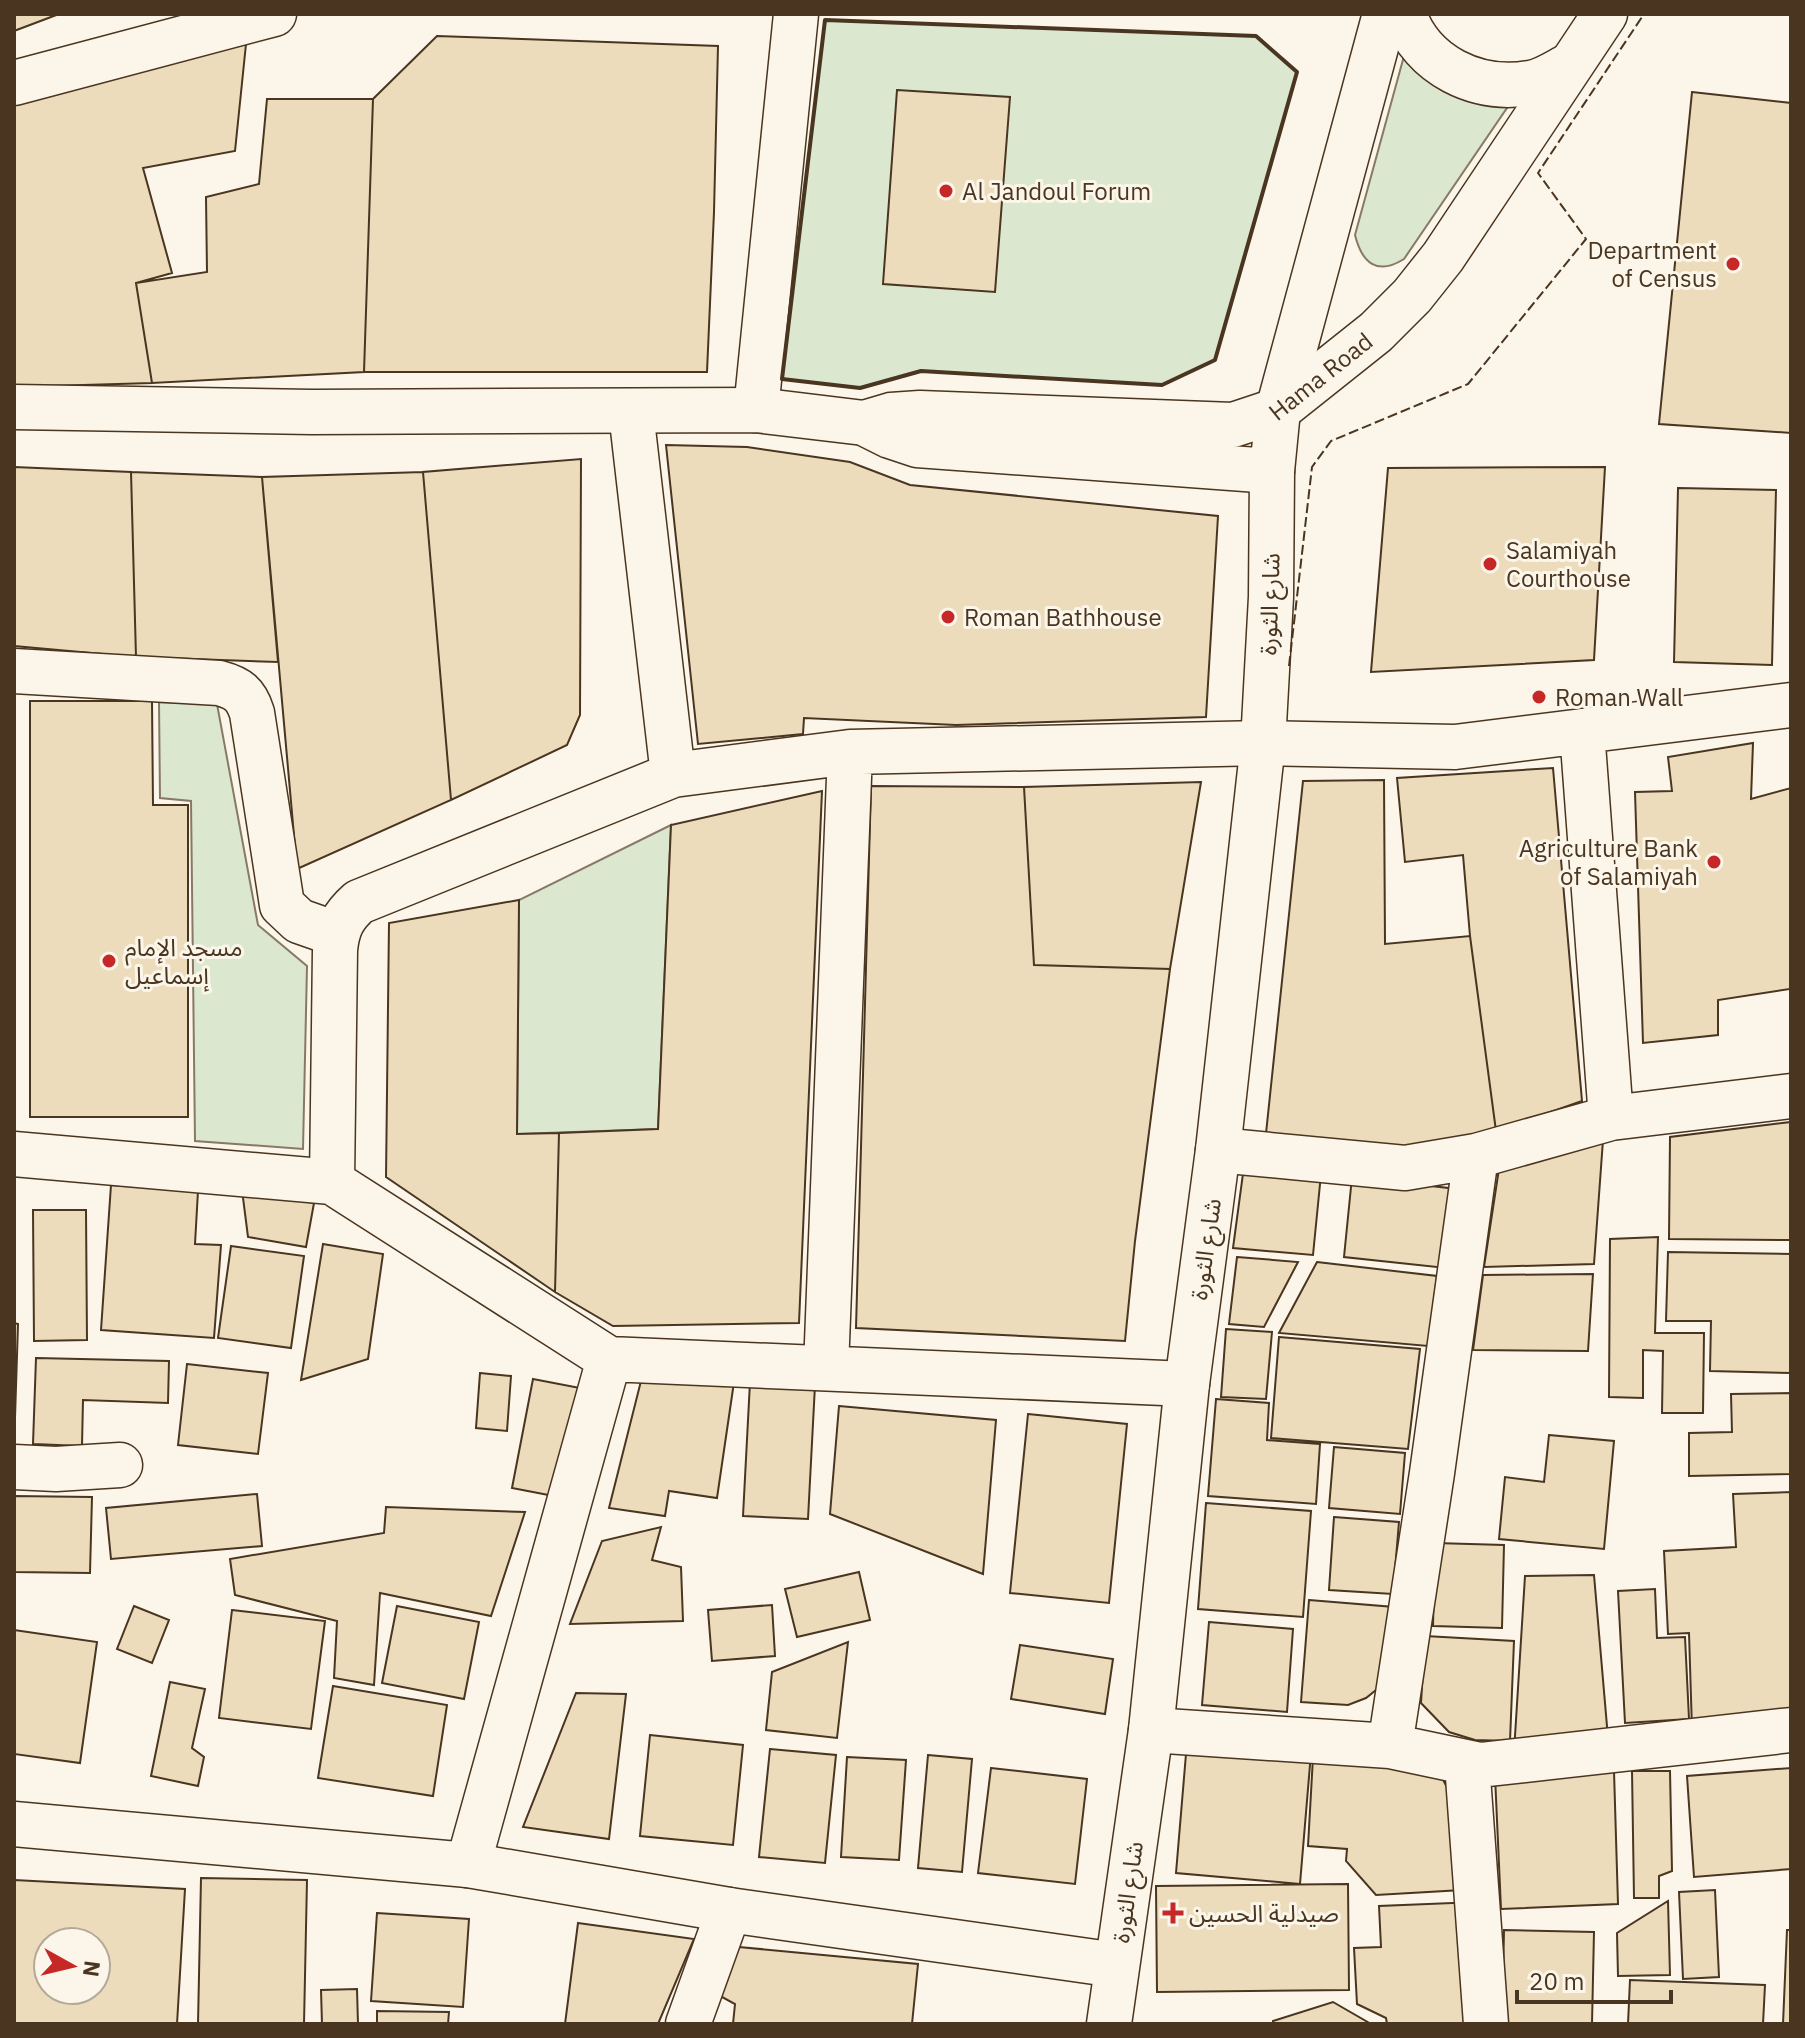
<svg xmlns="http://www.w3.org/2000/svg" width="1805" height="2038" font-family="'IBM Plex Sans','Noto Sans Arabic',sans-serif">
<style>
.green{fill:#dce7d0;stroke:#887966;stroke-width:2}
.building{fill:#ecdcbc;stroke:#4a3520;stroke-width:2;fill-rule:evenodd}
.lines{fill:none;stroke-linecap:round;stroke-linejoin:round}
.street-casing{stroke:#4a3520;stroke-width:47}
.secondary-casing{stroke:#4a3520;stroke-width:47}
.primary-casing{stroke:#4a3520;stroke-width:47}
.street{stroke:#fbf6e9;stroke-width:44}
.secondary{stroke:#fbf6e9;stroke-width:44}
.primary{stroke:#fbf6e9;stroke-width:44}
.fence{stroke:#4a3520;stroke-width:2;stroke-dasharray:10 4;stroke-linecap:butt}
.wall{stroke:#4a3520;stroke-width:4}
.poi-dot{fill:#c62828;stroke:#fbf6e9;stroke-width:3}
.labels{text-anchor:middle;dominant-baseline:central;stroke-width:6;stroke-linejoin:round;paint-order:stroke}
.poi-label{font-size:24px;fill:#4a3520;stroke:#fbf6e9;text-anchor:start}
.street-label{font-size:24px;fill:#4a3520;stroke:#fbf6e9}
</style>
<rect width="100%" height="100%" fill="#fbf6e9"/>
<!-- green -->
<path class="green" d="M825,20L1256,36L1297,72L1215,360L1162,385L922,371L860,388L782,379Z
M1407,45L1511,102L1404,259C1377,276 1362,263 1355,235Z
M159,702L217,704L258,925L307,966L303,1149L195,1141L191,801L160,798Z
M671,825L658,1129L517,1134L519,900Z"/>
<!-- building -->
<path class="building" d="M14,14H59L14,31Z
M437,36L718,46L714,212L707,372H364L373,99Z
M246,44L235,151L143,168L172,273L136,283L152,383L14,387L15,100Z
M897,90L1010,97L995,292L883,284Z
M1692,92L1791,103V433L1659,424Z
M267,99H373L364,372L152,383L136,283L207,272L206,197L259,184Z
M666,445L747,447L850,462L910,485L1218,516L1206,717L956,725L804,718L803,734L698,744Z
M581,459L580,715L567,745L451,800L423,472Z
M14,467L131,472L136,657L14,646Z
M1605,467L1594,660L1371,672L1388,468Z
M131,472L262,477L278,662L136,657Z
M423,472L451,800L297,869L262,477Z
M1678,488L1776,490L1772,665L1674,662Z
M30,701H152L153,805H188V1117H30Z
M1753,743L1751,799L1791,788L1790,989L1718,1000V1035L1643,1043L1635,792L1672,791L1668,757Z
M1553,768L1582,1101L1496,1131L1470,936L1463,855L1405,862L1397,778Z
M1384,780L1385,944L1470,936L1496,1131L1403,1158L1265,1143L1303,781Z
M1201,782L1170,969L1034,965L1024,787Z
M871,786L1024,787L1034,965L1170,969L1135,1241L1125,1341L856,1328Z
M822,791L799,1323L613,1326L555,1292L559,1133L658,1129L671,825Z
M519,900L517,1134L559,1133L555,1292L386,1177L389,923Z
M1791,1122V1240L1669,1239L1670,1137Z
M1603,1140L1594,1264L1484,1267L1500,1162Z
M1244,1166L1321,1174L1313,1255L1233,1248Z
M1352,1177L1457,1189L1446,1268L1344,1257Z
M111,1185L198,1191L195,1244L221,1245L214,1338L101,1330Z
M242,1190L314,1203L306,1247L248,1237Z
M33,1210H86L87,1340L34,1341Z
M1658,1237L1655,1333H1704L1703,1413H1662L1663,1351L1643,1350V1398L1609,1397L1610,1239Z
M323,1244L383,1254L368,1359L301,1380Z
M231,1246L304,1256L291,1348L218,1338Z
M1668,1252L1791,1254V1373L1710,1371L1711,1321H1666Z
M1237,1257L1298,1262L1264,1327L1229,1324Z
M1317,1262L1437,1276L1428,1346L1279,1333Z
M1593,1274L1588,1351L1473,1350L1483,1275Z
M14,1323L18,1324L14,1449Z
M1226,1329L1272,1332L1266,1399L1221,1397Z
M1279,1337L1420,1349L1408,1449L1271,1438Z
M36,1358L169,1361L168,1403L83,1400L82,1446L33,1444Z
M187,1364L268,1373L258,1454L178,1445Z
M644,1369L734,1382L717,1498L669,1491L665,1516L609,1508Z
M480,1373L511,1376L507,1431L476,1428Z
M533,1379L580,1388L559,1497L512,1488Z
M750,1382L815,1385L808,1519L743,1516Z
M1791,1393V1474L1689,1476V1433L1732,1432L1731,1394Z
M1216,1399L1269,1403L1267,1440L1320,1444L1316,1504L1208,1496Z
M839,1406L996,1420L983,1574L830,1514Z
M1028,1414L1127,1424L1109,1603L1010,1593Z
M1549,1435L1614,1441L1604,1549L1499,1539L1505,1477L1544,1482Z
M1334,1447L1405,1453L1400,1514L1329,1508Z
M1791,1492V1719L1692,1730L1689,1633L1668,1634L1664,1551L1736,1547L1733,1494Z
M257,1494L262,1546L111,1559L106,1508Z
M14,1496L92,1497L90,1573L14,1572Z
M1206,1503L1311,1511L1303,1617L1198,1609Z
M386,1507L525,1512L491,1616L380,1593L374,1685L334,1678L337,1621L235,1595L230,1559L384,1533Z
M1334,1517L1399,1522L1393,1594L1329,1590Z
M661,1527L652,1560L681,1567L683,1621L570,1624L602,1541Z
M1435,1543L1504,1545L1502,1628L1433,1626Z
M859,1572L870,1620L797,1637L785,1589Z
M1594,1575L1608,1738L1514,1752L1525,1576Z
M1655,1589L1657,1638L1685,1637L1689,1719L1625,1723L1618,1591Z
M1309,1600L1394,1607L1381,1686L1366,1698L1348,1705L1301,1702Z
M772,1605L775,1656L712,1661L708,1610Z
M134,1606L169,1620L152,1663L117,1649Z
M397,1606L479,1622L464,1699L382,1683Z
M232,1610L325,1621L311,1729L219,1718Z
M1209,1622L1293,1629L1287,1712L1202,1705Z
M14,1630L97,1642L80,1763L14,1754Z
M1425,1636L1514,1641L1510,1741L1475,1740L1449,1732L1421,1703Z
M848,1642L837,1738L766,1730L772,1672Z
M1020,1645L1113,1659L1105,1714L1011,1699Z
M170,1682L205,1689L192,1748L204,1757L198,1786L151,1776Z
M333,1686L447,1705L433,1796L318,1778Z
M576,1693L626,1694L609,1839L523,1827Z
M650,1735L743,1745L733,1845L640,1836Z
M1187,1742L1311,1753L1300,1884L1176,1873Z
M770,1749L836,1755L825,1863L759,1857Z
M928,1755L972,1759L962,1872L918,1868Z
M847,1757L906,1760L899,1860L841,1857Z
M1313,1757L1435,1764L1458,1809L1462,1890L1376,1895L1346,1861L1347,1849L1308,1846Z
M991,1768L1087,1779L1075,1884L978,1873Z
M1791,1768V1869L1694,1877L1687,1776Z
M1614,1771L1618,1904L1501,1909L1495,1776Z
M1632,1771H1670L1672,1871L1659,1876V1898H1634Z
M201,1878L307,1880L304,2024H198Z
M14,1880L185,1889L177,2024H14ZM48,1942H96V1990H48Z
M1348,1884L1349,1990L1157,1992L1156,1886Z
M1715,1890L1719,1977L1683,1979L1679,1892Z
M1668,1901L1670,1975L1618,1976L1617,1933Z
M1477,1902L1482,2024H1387L1386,2018L1357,2004L1354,1948L1381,1947L1379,1906Z
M377,1913L469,1919L463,2007L371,2001Z
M578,1923L694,1939L658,2024H565Z
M1504,1930L1594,1932L1592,2024H1502Z
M1787,1930H1791V2024H1783Z
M739,1947L918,1964L912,2024H733L735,2004L713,1992Z
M1630,1980L1765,1985L1763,2024H1628Z
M357,1989L358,2024H322L321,1990Z
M1333,2002L1371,2024H1273V2021Z
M377,2011L449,2012L448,2024H377Z"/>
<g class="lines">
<defs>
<path id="street" d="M756,410L796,14
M631,412L673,775
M14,671L219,683C238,688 246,694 252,713L282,905L299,921L336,934
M1582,731L1611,1118
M1218,1150L1405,1168L1476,1156L1611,1118L1791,1096
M14,1154L332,1182L609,1359L1187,1384
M332,1182L335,950C337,928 343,916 359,902L673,775L850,752L1263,743L1455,747L1791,705
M826,1368L850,752
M14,1467L56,1469L120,1465
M1151,1730L1390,1746L1480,1765L1791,1730
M1390,1746L1432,1473L1476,1156
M1467,1763L1486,2024
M468,1865L609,1359
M688,2024L729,1910"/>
<path id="secondary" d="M14,1824L468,1865L729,1910L1116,1965
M1109,2024L1151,1730L1187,1384L1218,1150L1263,743L1271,597L1272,471"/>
<g id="primary">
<path d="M1404,14C1422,66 1477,92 1530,83C1544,81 1558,71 1570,65"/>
<path d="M14,83L274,14"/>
<path d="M14,407L312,412L756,410L864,423L890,436L917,445L1272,471L1278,410L1385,14"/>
<path id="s1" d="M864,423L891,415L920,413L1233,425L1278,410L1376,332L1412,296L1443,257L1605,14"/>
</g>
</defs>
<!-- street casing -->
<use href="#street" class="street-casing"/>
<!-- secondary casing -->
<use href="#secondary" class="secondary-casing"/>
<!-- primary casing -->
<use href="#primary" class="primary-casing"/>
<!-- street -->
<use href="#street" class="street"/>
<!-- secondary -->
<use href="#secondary" class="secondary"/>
<!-- primary -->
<use href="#primary" class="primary"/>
<!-- fence -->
<path class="fence" d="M1289,666L1312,467L1331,441L1468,384L1586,239L1538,173L1644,14"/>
<!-- wall -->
<path class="wall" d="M825,20L1256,36L1297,72L1215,360L1162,385L921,371L860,388L782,379Z"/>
</g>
<!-- markers -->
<g class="poi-dot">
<circle cx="946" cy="191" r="8"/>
<circle cx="1733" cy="264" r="8"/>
<circle cx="1490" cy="564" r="8"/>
<circle cx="948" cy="617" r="8"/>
<circle cx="1539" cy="697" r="8"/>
<circle cx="1714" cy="862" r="8"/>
<circle cx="109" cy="961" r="8"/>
<path d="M1169 1901h8v8h8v8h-8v8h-8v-8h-8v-8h8z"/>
</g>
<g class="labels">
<!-- poi labels -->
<g class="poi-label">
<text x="962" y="191">Al Jandoul Forum</text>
<text x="1717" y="250" text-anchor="end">Department<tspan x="1717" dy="28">of Census</tspan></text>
<text x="1506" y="550">Salamiyah<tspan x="1506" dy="28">Courthouse</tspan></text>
<text x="964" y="617">Roman Bathhouse</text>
<text x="1555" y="697">Roman Wall</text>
<text x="1698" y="848" text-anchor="end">Agriculture Bank<tspan x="1698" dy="28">of Salamiyah</tspan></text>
<text x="125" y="947">مسجد الإمام<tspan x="125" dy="28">إسماعيل</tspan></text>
<text x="1189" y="1913">صيدلية الحسين</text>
</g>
<!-- street labels -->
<g class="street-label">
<text stroke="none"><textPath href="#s1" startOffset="472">Hama Road</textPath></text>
<text transform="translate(1269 604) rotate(-88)">شارع الثورة</text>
<text transform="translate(1205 1249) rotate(-82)">شارع الثورة</text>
<text transform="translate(1127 1892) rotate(-82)">شارع الثورة</text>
</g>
</g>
<!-- border -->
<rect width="1805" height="2038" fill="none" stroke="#4a3520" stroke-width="32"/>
<!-- north arrow -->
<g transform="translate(72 1966) rotate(98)"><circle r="38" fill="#fbf6e9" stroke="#b4a999" stroke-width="2"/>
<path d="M0-6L14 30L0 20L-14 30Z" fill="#c62828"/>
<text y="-12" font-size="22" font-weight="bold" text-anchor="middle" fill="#4a3520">N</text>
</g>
<!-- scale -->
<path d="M1517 1990v12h154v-12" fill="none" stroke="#4a3520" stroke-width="4"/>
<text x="1529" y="1990" font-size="24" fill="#4a3520" stroke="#fbf6e9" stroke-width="6" paint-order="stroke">20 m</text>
</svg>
